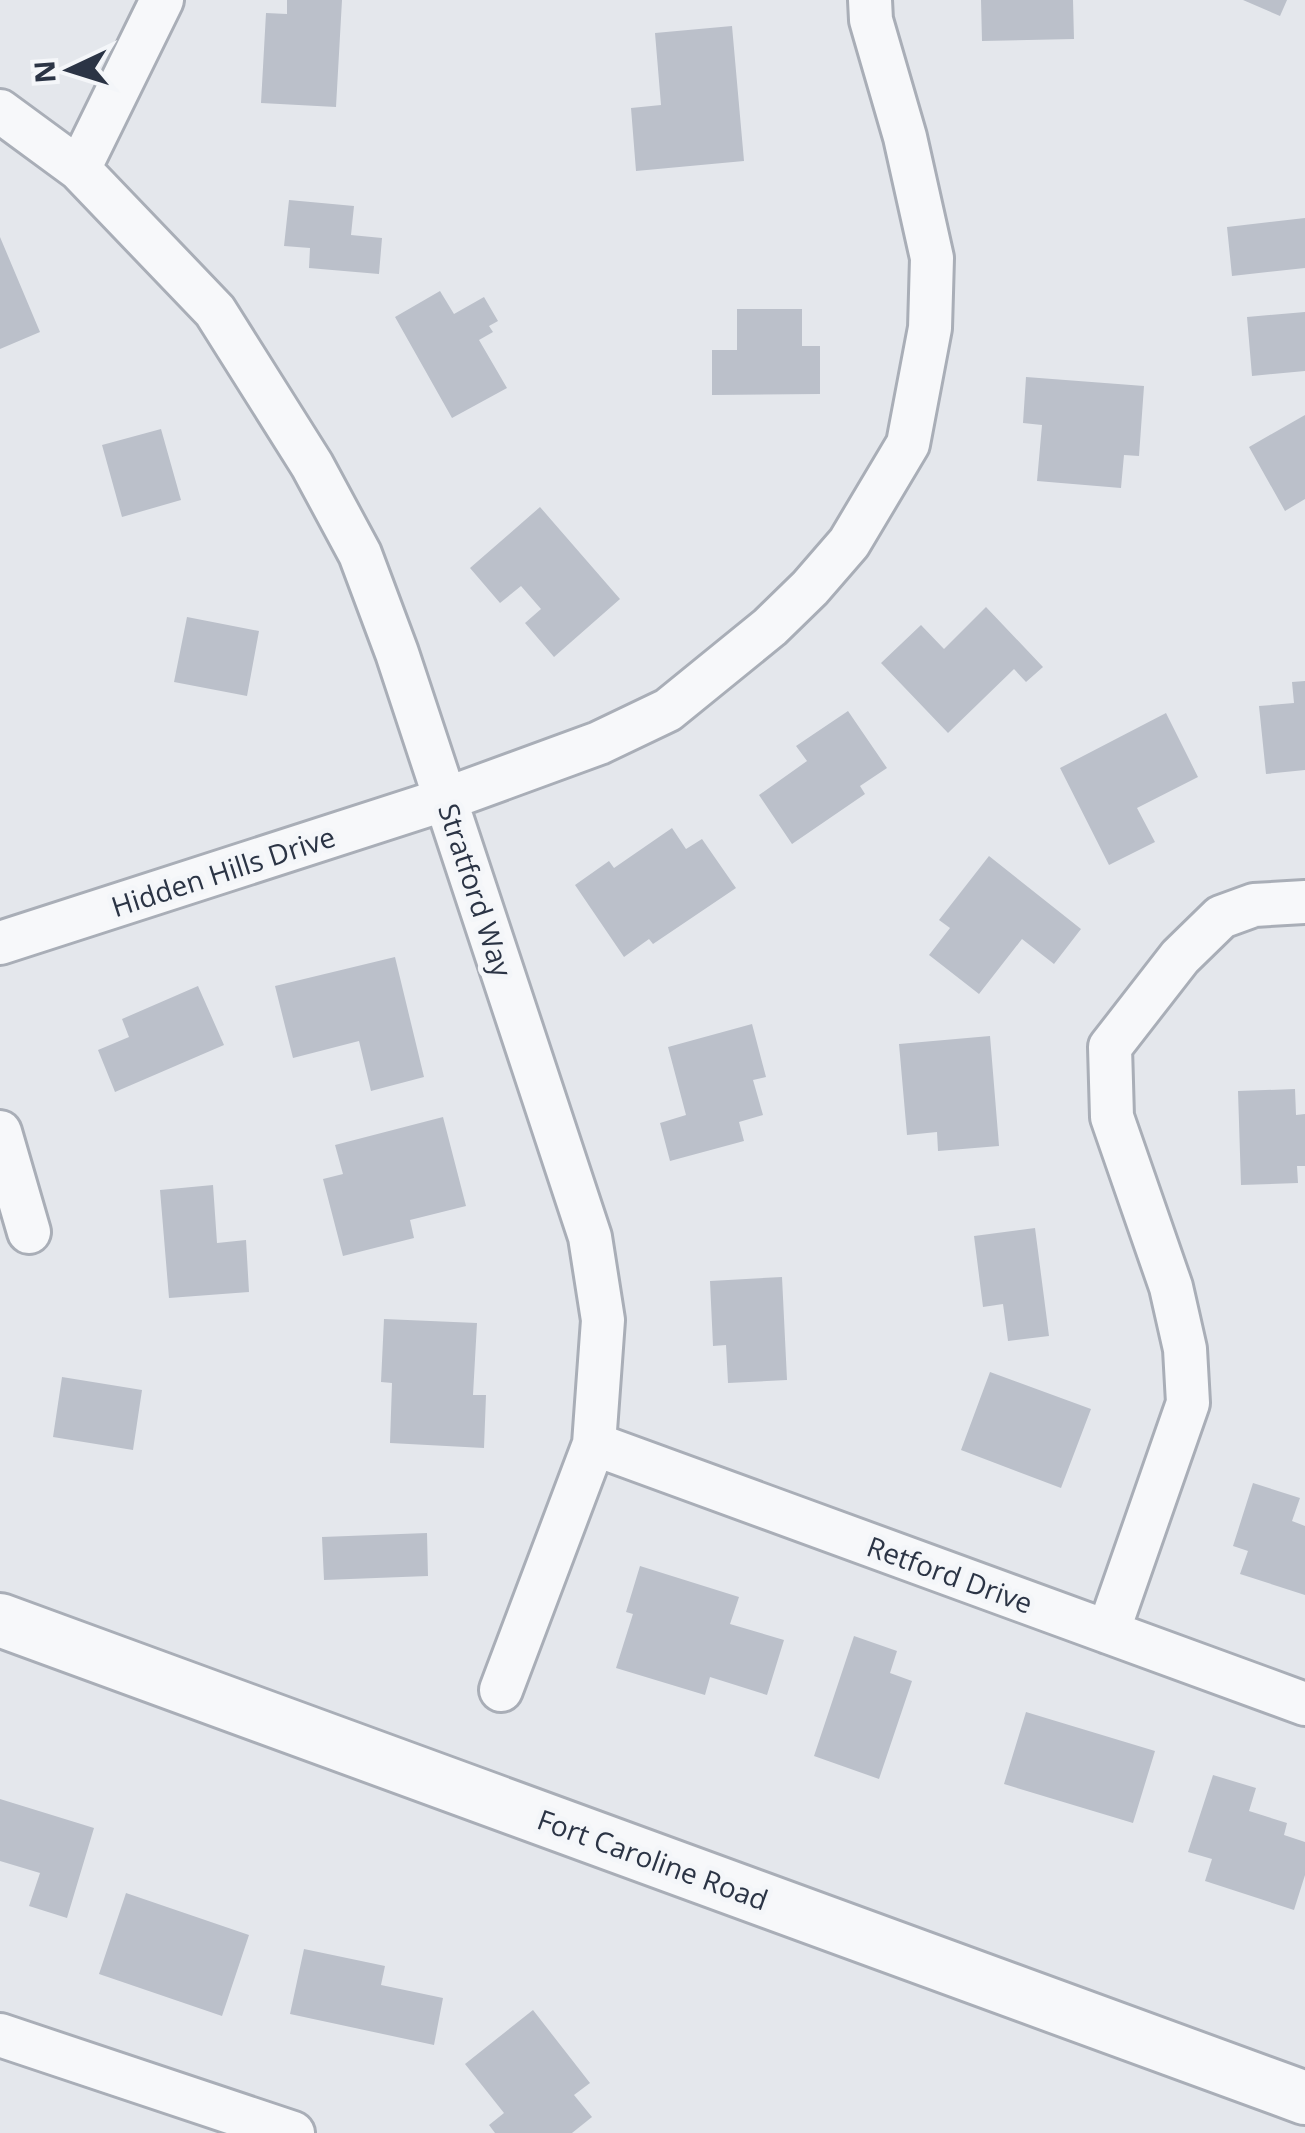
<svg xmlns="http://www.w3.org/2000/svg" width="1305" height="2133" font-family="'Open Sans',sans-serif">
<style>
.building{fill:#bbc0ca}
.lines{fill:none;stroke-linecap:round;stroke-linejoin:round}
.minor-casing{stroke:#a9aeb7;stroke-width:48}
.tertiary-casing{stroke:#a9aeb7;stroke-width:58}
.minor{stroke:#f7f8fa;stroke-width:42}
.tertiary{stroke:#f7f8fa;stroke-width:52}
.labels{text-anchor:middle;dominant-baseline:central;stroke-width:10;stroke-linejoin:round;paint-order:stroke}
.street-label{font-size:28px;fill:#2b3445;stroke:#f4f6f9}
</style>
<rect width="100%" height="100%" fill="#e4e7ec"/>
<!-- building -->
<path class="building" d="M287,0H342L336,107L261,103L266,13L287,14Z
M981,0H1073L1074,39L982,41Z
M1243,0H1287L1280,16Z
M732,26L744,161L636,171L631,108L661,105L655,33Z
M289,200L354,206L351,235L382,238L379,274L309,268L310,248L284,246Z
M1305,218V268L1232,276L1227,227Z
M0,237L40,332L0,349Z
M440,291L454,314L484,297L498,321L489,326L493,332L479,340L507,388L452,418L395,317Z
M737,309H802V346H820V394L712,395V350H737Z
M1305,312V371L1252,376L1247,317Z
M1026,377L1144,386L1139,456L1124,455L1121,488L1037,481L1042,425L1023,423Z
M1305,415V499L1285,511L1249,447Z
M161,429L181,500L122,517L102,445Z
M540,507L620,599L554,657L525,623L541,609L521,586L500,603L470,568Z
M986,607L1043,667L1026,682L1014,669L948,733L881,663L921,625L944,649Z
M187,617L259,631L247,696L174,682Z
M1305,681V770L1266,774L1259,706L1294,703L1292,682Z
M848,711L887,768L860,786L865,794L792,844L759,795L807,761L796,746Z
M1166,713L1198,777L1137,808L1155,842L1109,865L1060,768Z
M672,828L686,849L702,839L736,888L653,944L649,939L624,957L575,885L609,861L614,868Z
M989,856L1081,929L1054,964L1022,939L979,994L929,955L950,928L939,920Z
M395,957L424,1077L371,1091L359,1041L293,1058L275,986Z
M198,986L224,1045L115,1092L98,1050L129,1037L122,1019Z
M752,1024L766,1077L753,1080L763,1115L739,1122L744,1141L670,1161L660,1123L686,1115L668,1047Z
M990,1036L999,1146L938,1151L937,1132L907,1135L899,1044Z
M1295,1089L1296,1115L1305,1114V1166H1297L1298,1183L1241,1185L1238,1091Z
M443,1117L466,1206L410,1220L414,1238L343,1256L323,1179L343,1174L335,1145Z
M213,1185L217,1243L246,1240L249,1292L169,1298L160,1190Z
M1035,1228L1049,1336L1008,1341L1003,1304L983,1307L974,1236Z
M782,1277L787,1380L728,1383L726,1345L713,1346L710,1281Z
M384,1319L477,1323L473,1395H486L484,1448L390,1443L392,1383L381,1382Z
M990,1372L1091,1409L1061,1488L961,1450Z
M62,1377L142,1390L133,1450L53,1437Z
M1253,1483L1300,1498L1292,1521L1305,1526V1595L1240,1574L1248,1551L1233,1546Z
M427,1533L428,1576L324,1580L322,1537Z
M640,1566L739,1597L730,1624L784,1640L767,1695L710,1677L705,1695L616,1668L633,1614L626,1612Z
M854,1636L897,1651L890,1673L912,1681L879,1779L814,1756Z
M1026,1712L1155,1751L1133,1823L1004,1784Z
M1213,1775L1256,1788L1249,1811L1287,1823L1284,1835L1305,1842V1875L1294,1910L1205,1881L1212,1859L1188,1852Z
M0,1799L94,1828L67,1918L29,1906L40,1873L0,1861Z
M126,1893L249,1935L222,2016L99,1974Z
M304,1949L385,1966L381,1985L443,1998L434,2045L290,2014Z
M533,2010L590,2083L574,2095L592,2117L572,2133H495L489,2125L504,2113L465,2064Z"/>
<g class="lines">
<defs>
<path id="minor" d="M0,111L79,169L215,311L312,465L360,554L397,653L590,1237L603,1320L594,1444L501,1690
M79,169L162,0
M0,943L446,799L599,743L668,710L770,627L810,588L849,543L908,444L930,328L932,258L905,137L871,20L870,0
M0,1132L29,1232
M594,1444L1305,1704
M1108,1632L1188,1403L1185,1349L1171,1287L1112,1117L1110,1047L1180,957L1221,917L1254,905L1305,902
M0,2035L293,2133"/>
<path id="tertiary" d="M0,1620L1305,2098"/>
</defs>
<!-- minor casing -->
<use href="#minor" class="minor-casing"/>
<!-- tertiary casing -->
<use href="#tertiary" class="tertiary-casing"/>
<!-- minor -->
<use href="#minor" class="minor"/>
<!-- tertiary -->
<use href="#tertiary" class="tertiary"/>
</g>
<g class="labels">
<!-- street labels -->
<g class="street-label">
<text transform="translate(223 871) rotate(-18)">Hidden Hills Drive</text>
<text transform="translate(476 890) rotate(72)">Stratford Way</text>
<text transform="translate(950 1574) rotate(20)">Retford Drive</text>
<text transform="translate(653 1859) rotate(20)">Fort Caroline Road</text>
</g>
</g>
<!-- north arrow -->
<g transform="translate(70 70) rotate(266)" stroke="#f4f6f9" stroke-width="8" paint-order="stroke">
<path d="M0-8L18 38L0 25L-18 38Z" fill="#2b3445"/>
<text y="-15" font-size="28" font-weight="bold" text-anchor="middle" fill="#2b3445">N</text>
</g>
</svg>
